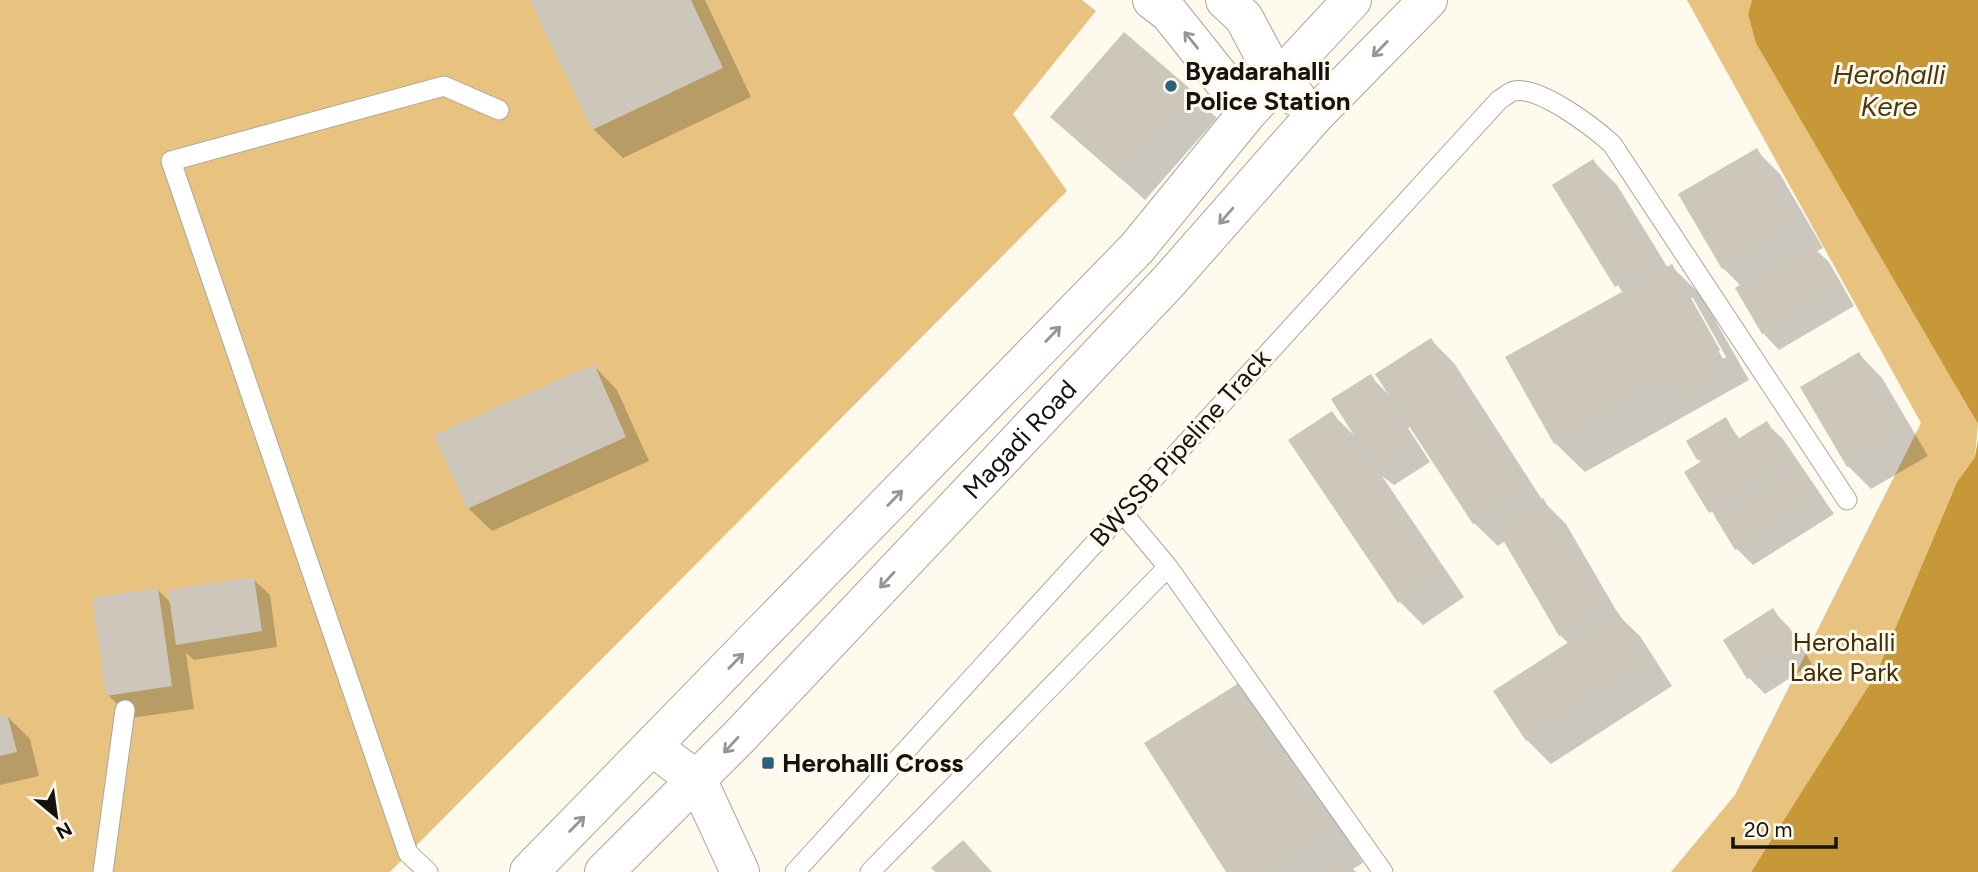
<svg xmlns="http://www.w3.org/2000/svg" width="1978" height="872" font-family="Figtree,sans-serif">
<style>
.green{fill:#e7c37f}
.water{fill:#c69837}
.shadow{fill:#0003;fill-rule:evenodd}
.building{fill:#ccc6bb}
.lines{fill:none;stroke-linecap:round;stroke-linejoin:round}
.lane-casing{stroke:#aba59b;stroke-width:21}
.secondary-casing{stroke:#aba59b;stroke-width:40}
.primary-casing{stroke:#aba59b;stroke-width:40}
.lane{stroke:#fff;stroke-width:19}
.secondary{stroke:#fff;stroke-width:38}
.primary{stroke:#fff;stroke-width:38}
.oneway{stroke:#969593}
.poi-dot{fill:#2b617c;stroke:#fff9ee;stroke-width:2.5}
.labels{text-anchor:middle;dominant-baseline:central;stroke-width:6;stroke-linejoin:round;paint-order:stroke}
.poi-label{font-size:26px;font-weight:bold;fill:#15130f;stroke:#fff9ee;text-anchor:start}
.street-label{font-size:26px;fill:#15130f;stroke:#fff9ee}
.park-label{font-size:26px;fill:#412e04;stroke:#fff9ee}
.water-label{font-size:28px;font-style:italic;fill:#4a370e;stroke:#fff9ee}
</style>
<rect width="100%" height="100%" fill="#fff9ee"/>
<!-- green -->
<path class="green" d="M0,0H1082L1096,11L1013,114L1067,191L390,872H0Z
M1687,0H1752L1748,14L1978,424L1975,457L1957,482L1876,674L1751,872H1671L1735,795L1921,423Z"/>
<!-- water -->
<path class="water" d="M1752,0H1978V424L1756,43L1748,14Z
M1978,440V872H1751L1876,674L1957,482L1975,457Z"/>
<!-- shadow -->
<path class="shadow" d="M532,0H705L751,97L623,158L593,129Z
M1125,35L1217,118L1145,200L1052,117Z
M1756,150L1780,174L1823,248L1817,251L1829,262L1854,306L1779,350L1763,333L1741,286L1723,268Z
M1593,161L1617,185L1668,268L1671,266L1701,295L1749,380L1585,472L1555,443L1623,293L1554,186ZM1689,298H1693L1726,357L1723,359Z
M1431,340L1454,363L1543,501L1566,524L1620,617L1640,636L1672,686L1551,764L1527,740L1569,644L1560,635L1505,541L1498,546L1474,523L1411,426L1408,428L1430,462L1394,485L1382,476L1464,597L1423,625L1400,602L1331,413L1356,437L1371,377L1389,395Z
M1859,354L1882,378L1928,456L1871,489L1848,466Z
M594,366L617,390L649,461L492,531L468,508Z
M1725,420L1740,439L1766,423L1783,439L1834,514L1753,565L1737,549L1686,473L1702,463L1698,459Z
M253,579L270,595L277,647L194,660L186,653L194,709L131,718L108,695L157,589L172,604Z
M1773,611L1789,627L1812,664L1765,694L1749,678L1725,641Z
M1239,686L1268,715L1363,863L1353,869L1356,872H1228Z
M7,716L30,739L39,776L0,785V718Z"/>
<!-- building -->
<path class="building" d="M530,0H691L723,68L592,130Z
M1124,32L1195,93L1120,178L1050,117Z
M1757,148L1800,224L1722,269L1678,194Z
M1593,159L1657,261L1615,287L1552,185Z
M1813,244L1839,289L1762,334L1735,288Z
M1672,264L1720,350L1554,444L1505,357Z
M1431,338L1528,488L1473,524L1375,374Z
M1859,352L1906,432L1847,467L1800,387Z
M1711,358L1722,378L1678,403L1667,383Z
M594,364L626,437L467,509L434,435Z
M1371,374L1415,446L1376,470L1331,399Z
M1332,411L1442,573L1398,603L1288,440Z
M1726,417L1737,437L1697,460L1686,441Z
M1767,421L1792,462L1709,513L1684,472Z
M1799,465L1819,498L1735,550L1715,517Z
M1543,498L1607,608L1559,636L1495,526Z
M254,577L262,631L176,645L168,590Z
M158,588L172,686L106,696L92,598Z
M1773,608L1798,647L1747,679L1723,640Z
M1617,611L1650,662L1526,741L1493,691Z
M1239,683L1334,833L1273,872H1226L1144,743Z
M7,714L17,752L0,756V716Z
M963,840L992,872H935L931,868Z
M1341,855L1353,872H1315Z"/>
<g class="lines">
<defs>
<path id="lane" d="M1122,512L1168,567
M103,872L125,710
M428,872L408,853L171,161L444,86L499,110
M795,872L1499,100C1503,98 1509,92 1514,91C1540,86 1593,127 1612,144L1847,500
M870,872L1168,567L1383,872"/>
<path id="secondary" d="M1152,0L1169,13L1248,112
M653,747L698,781L740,872"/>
<g id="primary">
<path d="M1225,0L1244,18L1277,80L1296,97"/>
<path d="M529,872L1137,248L1248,112L1352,0"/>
<path id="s1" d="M604,872L739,737L1169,281L1315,115L1428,0"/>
</g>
</defs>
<!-- lane casing -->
<use href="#lane" class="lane-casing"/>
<!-- secondary casing -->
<use href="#secondary" class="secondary-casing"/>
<!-- primary casing -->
<use href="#primary" class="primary-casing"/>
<!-- lane -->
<use href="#lane" class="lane"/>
<!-- secondary -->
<use href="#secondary" class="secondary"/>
<!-- primary -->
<use href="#primary" class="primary"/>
</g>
<!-- one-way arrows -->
<defs><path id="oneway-shaft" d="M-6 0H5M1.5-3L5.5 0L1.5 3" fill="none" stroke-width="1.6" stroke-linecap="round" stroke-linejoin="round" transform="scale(1.75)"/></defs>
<g class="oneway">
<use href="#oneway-shaft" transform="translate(1191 40) rotate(-129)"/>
<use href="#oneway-shaft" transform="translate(1380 49) rotate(134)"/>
<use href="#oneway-shaft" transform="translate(1226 216) rotate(131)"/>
<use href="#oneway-shaft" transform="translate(1053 334) rotate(-46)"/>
<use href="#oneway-shaft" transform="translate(895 498) rotate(-46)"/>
<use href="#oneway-shaft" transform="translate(887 580) rotate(133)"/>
<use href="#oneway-shaft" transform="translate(736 661) rotate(-46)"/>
<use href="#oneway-shaft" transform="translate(731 745) rotate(133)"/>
<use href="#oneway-shaft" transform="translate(577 824) rotate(-45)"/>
</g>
<!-- markers -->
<g class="poi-dot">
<circle cx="1171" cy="86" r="7"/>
<rect x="761" y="756" width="14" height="14" rx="3.5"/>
</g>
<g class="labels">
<!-- poi labels -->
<g class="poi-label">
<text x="1185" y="71">Byadarahalli<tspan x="1185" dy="30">Police Station</tspan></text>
<text x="782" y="763">Herohalli Cross</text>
</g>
<!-- street labels -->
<g class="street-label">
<text stroke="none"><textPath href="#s1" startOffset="600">Magadi Road</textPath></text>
<text transform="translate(1180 448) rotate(-48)">BWSSB Pipeline Track</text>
</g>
<!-- park labels -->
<g class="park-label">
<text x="1844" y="642">Herohalli<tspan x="1844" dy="30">Lake Park</tspan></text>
</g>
<!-- water labels -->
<g class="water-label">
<text x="1889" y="74">Herohalli<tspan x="1889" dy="32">Kere</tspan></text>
</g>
</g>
<!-- north arrow -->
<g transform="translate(56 816) rotate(151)" stroke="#fff9ee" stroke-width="5" paint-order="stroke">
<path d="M0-5L12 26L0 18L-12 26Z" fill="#15130f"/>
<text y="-10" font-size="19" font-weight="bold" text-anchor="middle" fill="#15130f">N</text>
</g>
<!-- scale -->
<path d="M1733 837v10h103v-10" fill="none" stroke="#15130f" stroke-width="3.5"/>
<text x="1744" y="837" font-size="21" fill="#15130f" stroke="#fff9ee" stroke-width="5" paint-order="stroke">20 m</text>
</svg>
